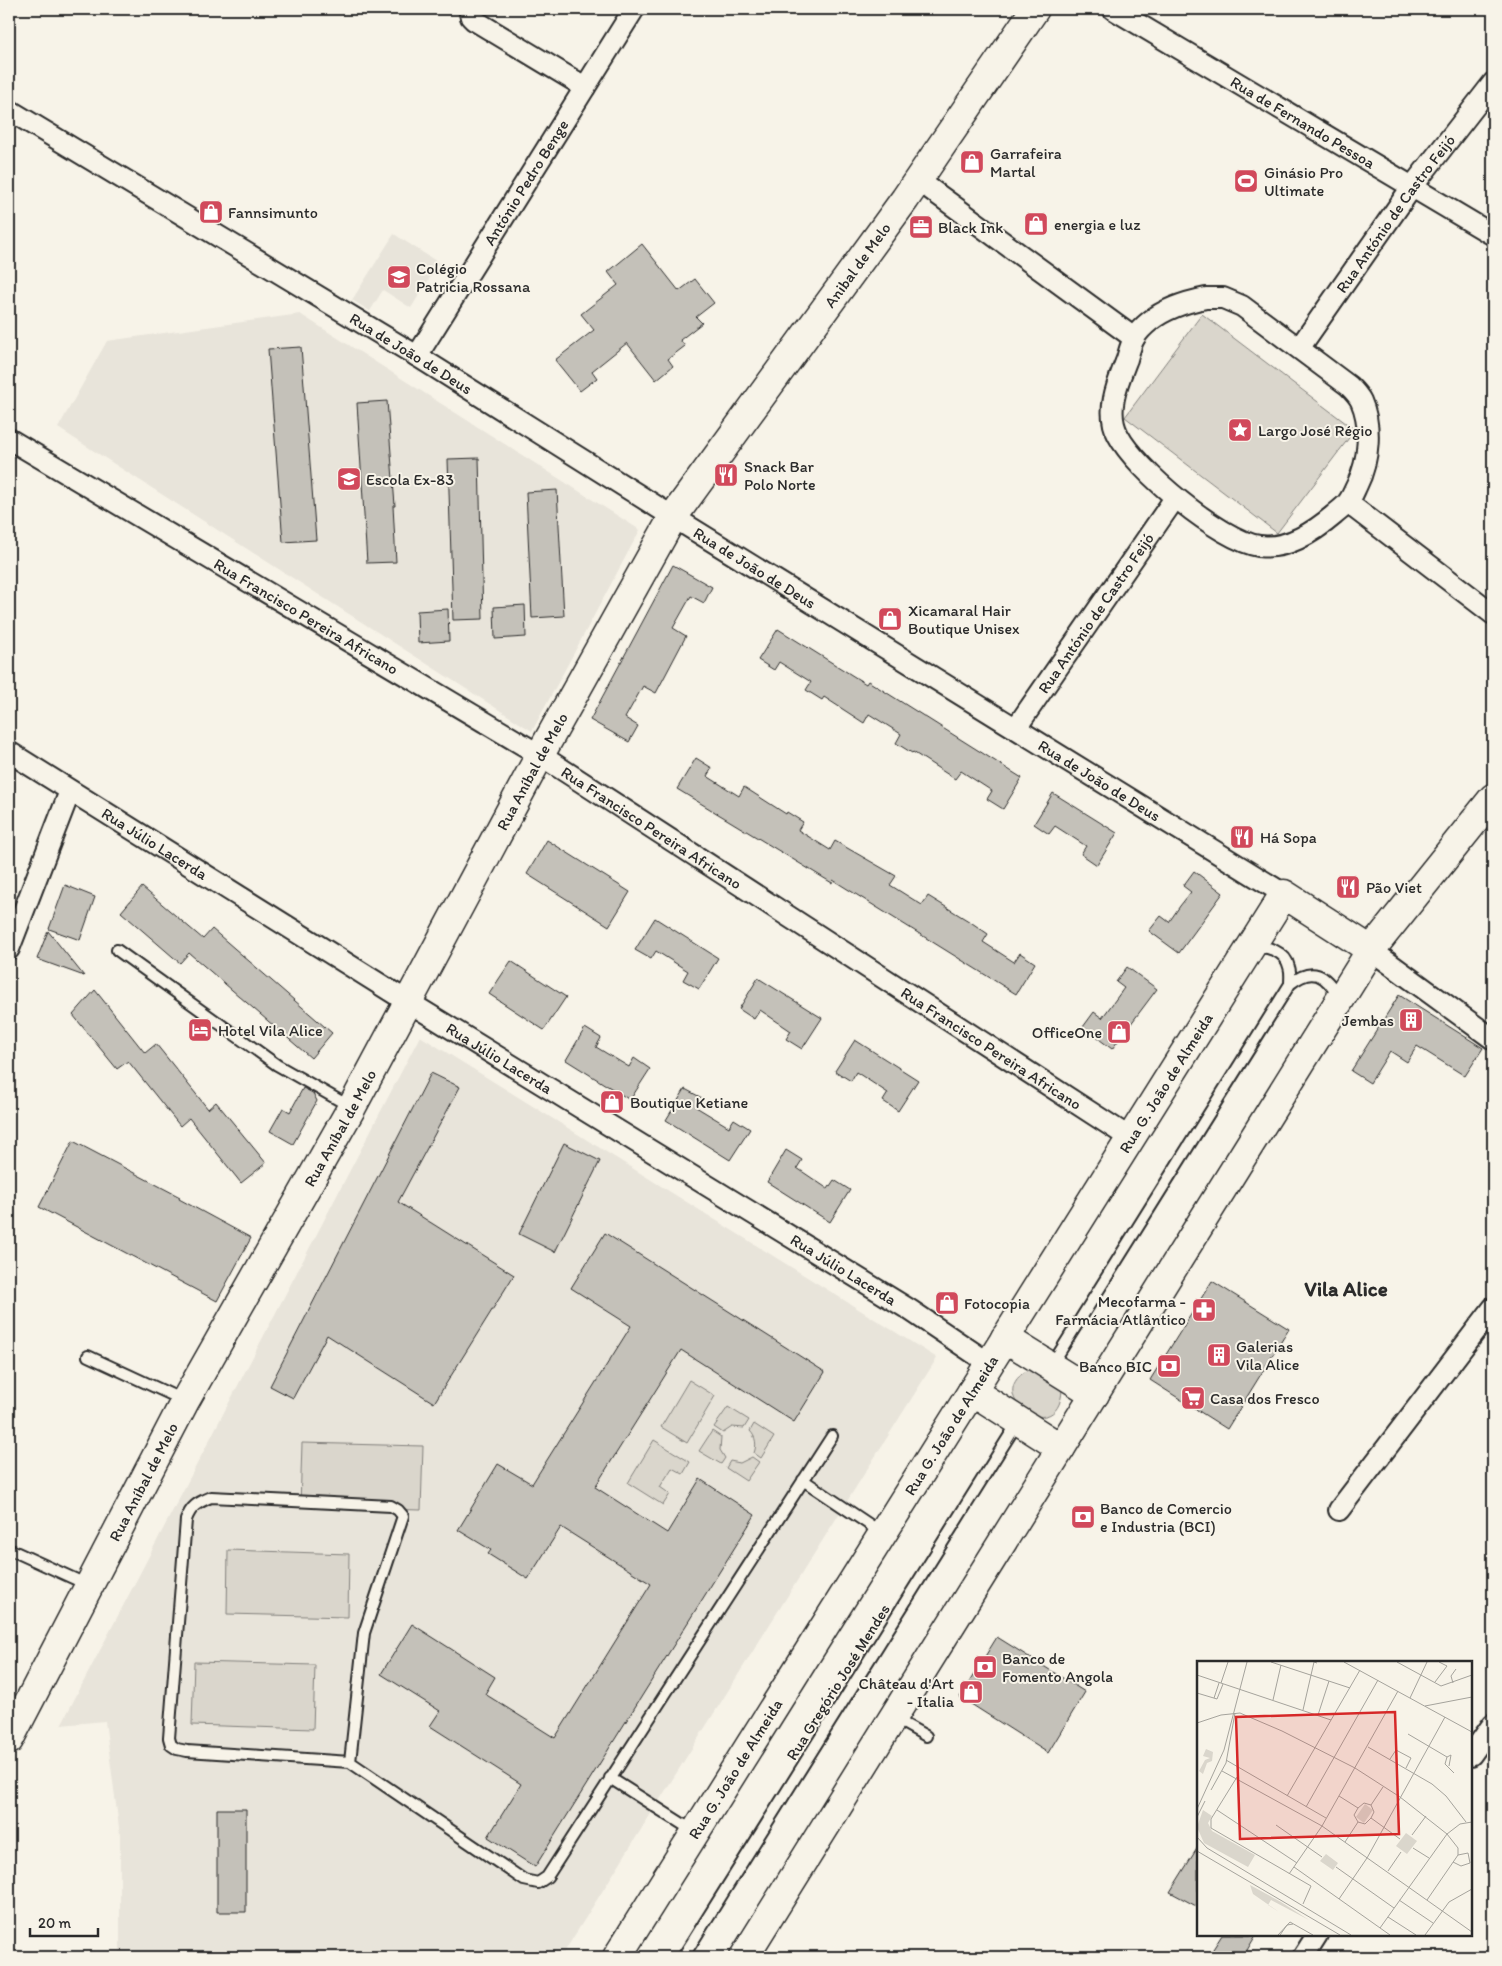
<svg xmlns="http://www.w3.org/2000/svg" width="1502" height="1966" font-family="Itim,sans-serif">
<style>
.built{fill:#e8e4da}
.green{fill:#dad6cc;stroke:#82807c}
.building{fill:#c4c1b9;stroke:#2b2b2b}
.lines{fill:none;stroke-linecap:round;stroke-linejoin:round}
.lane-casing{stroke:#2b2b2b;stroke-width:14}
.street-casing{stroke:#2b2b2b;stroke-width:24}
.secondary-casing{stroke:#2b2b2b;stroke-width:31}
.lane{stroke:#f7f3e8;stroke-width:10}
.street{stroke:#f7f3e8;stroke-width:20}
.secondary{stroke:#f7f3e8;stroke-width:28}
.labels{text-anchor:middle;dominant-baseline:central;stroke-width:4;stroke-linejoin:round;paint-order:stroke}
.street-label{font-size:16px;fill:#2b2b2b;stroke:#f7f3e8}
.poi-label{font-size:16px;fill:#2b2b2b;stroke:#f7f3e8;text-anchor:start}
.district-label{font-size:21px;font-weight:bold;fill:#2b2b2b;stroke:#f7f3e8}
.inset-road{fill:none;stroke:#a5a39c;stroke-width:1}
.view{fill:#d62828;fill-opacity:0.15;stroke:#d62828;stroke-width:2.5}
.inset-edge{fill:none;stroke:#2b2b2b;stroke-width:2.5}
</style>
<rect width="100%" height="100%" fill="#f7f3e8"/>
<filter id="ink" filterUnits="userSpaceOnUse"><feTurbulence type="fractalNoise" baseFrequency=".02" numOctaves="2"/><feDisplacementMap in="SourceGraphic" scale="10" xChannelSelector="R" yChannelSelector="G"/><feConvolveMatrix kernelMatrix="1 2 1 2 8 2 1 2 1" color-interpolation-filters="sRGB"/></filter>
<g filter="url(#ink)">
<!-- built -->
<path class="built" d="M394,234L439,263L411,308L383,290L370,311L352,300Z
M300,314L640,530L532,731L58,428L107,341Z
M420,1036L937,1358L561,1957H120V1835L105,1721L61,1725Z"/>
<!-- green -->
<path class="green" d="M1202,314L1355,430L1277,533L1125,417Z
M1032,1368L1062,1389C1060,1450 976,1394 1032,1368Z
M689,1380L715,1396L687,1443L661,1427Z
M728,1407L749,1420L744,1428L732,1427L723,1433L714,1427Z
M754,1424L774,1437L761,1458L754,1453C757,1445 756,1437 750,1431Z
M712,1431L721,1437L720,1450L725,1458L721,1464L699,1451Z
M654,1440L690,1462L683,1474L672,1468L660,1487L670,1494L663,1505L628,1483Z
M302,1443L423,1446L421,1510L300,1507Z
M752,1457L759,1462L746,1481L726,1468L730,1461L740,1463Z
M228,1550L349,1554L348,1617L227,1614Z
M194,1662L315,1665L313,1729L192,1725Z"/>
<!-- building -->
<path class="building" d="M642,244L679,291L695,279L714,303L696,317L702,323L680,340L685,346L668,359L673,366L656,380L627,343L592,371L597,378L580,391L555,360L594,330L581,314L618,285L608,272Z
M301,347L316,540L283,542L268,349Z
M387,401L395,506H393L396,562L367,563L357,403Z
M479,458L483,619L453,620L448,459Z
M557,490L564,616L532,618L526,492Z
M673,565L712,587L704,603L691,596L673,628L686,636L656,693L643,686L625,718L638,726L629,742L590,720Z
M525,605L526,637L495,639L494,607Z
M448,609L449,641L418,643L417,611Z
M778,629L866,684L868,681L1022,778L1003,809L987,799L992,791L961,771L955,779L913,752L912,753L896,743L901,734L869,714L864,723L824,697L822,700L806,690L811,682L779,662L774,670L758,660Z
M696,758L712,768L707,776L739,796L744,787L786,814L787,812L803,822L798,830L830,850L835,841L896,876L890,885L922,905L928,896L972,923L988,934L983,942L1014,962L1020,953L1035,963L1016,994L833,880L832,883L677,789Z
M1053,793L1117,833L1097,865L1081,854L1086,846L1055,826L1049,834L1034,824Z
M547,840L630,892L609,926L527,874Z
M1194,871L1223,893L1179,953L1149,931L1161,916L1169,922L1180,906L1191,892L1183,886Z
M65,885L95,897L80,940L49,929Z
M142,887L203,939L212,929L332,1033L311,1058L189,953L180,963L121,912Z
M655,918L718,958L699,989L683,980L688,971L656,951L651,959L635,950Z
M48,931L84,976L37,959Z
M511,961L566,997L544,1030L489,994Z
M1127,967L1157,989L1112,1049L1083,1027L1094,1012L1102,1018L1124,988L1116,982Z
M758,978L822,1018L802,1049L786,1039L791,1031L760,1010L754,1019L739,1009Z
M95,990L145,1053L156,1044L208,1109L216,1102L266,1163L241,1183L189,1118L180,1126L128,1061L117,1069L73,1015Z
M1399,995L1483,1048L1465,1076L1417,1046L1407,1062L1390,1051L1370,1083L1351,1071Z
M585,1028L601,1038L596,1047L629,1067L634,1058L650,1069L630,1100L566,1060Z
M855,1040L918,1080L898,1111L883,1101L888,1093L856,1072L851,1081L835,1071Z
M431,1073L460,1087L398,1202L514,1275L434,1403L327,1335L293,1398L270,1386Z
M303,1088L313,1093L317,1101L293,1144L270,1131L283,1108L290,1112Z
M685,1089L702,1098L696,1107L729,1127L734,1119L750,1129L730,1160L666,1120Z
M73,1141L180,1197L179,1199L251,1238L217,1301L39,1207Z
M564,1143L600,1161L555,1252L519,1234Z
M786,1150L802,1160L797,1168L828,1189L834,1180L850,1190L830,1222L767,1182Z
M605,1233L825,1372L794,1422L681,1350L595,1487L667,1533L700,1479L755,1515L535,1867L488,1837L521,1784L430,1726L440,1711L381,1674L412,1624L495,1677L485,1694L555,1738L651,1584L561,1527L528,1579L488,1554L491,1550L458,1530L498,1464L532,1484L631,1326L571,1288Z
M1212,1281L1289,1329L1227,1429L1150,1380Z
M997,1637L1085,1692L1048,1753L960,1697Z
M217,1809H246V1912H217Z
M1198,1847V1907L1170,1892Z
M1222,1935H1256L1243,1957H1208Z"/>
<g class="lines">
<defs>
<path id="lane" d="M1254,948C1267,945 1286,952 1289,967C1291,972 1290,978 1290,984
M117,950L277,1065L351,1107
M88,1356L185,1401
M1051,1366L1290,984C1312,966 1326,974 1338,997
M803,1480L882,1533
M9,1549L88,1585
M894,1718L926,1736
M350,1762L364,1633L403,1516L398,1510L391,1506L211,1497C197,1503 191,1506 186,1520L169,1738L171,1745L177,1749L187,1751L350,1762L524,1880L538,1883L547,1877L832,1436
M610,1778L695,1832
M683,1957L1018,1422"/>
<g id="street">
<path d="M469,9L471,17L474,20L585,87"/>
<path id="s1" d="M1113,9L1493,235"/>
<path id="s2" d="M9,110L417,356L678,520L1284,894"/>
<path d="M918,180L1134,338"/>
<path d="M1206,298H1223L1242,306L1349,386C1353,390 1358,395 1361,401C1372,426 1369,461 1357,485C1354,491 1352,497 1348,502C1345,507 1338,511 1334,515C1314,532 1287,550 1259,546C1220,540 1136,470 1118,435C1105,411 1118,382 1127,359C1129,352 1131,343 1135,337C1138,332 1145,325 1150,321C1166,308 1186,302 1206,298Z"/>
<path id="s3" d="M1300,347L1412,187L1493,83"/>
<path id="s4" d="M417,356L634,9"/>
<path id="s5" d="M9,439L540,755L1130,1138"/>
<path d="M1348,503L1493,614"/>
<path id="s6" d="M1016,728L1175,498"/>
<path id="s7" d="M9,752L397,995L910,1310L990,1364"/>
<path d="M9,949L70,791"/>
<path d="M1371,950L1493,1039"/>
<path d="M1339,1510L1493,1308"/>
<path d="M1471,1755L1493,1724"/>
<path d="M1303,1957L1317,1935"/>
</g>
<g id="secondary">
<path d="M1005,1338L1095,1394"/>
<path d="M972,1391L1061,1448"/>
<path id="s8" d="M9,1740L185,1401L352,1107L540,755L673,517L905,199L1035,9"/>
<path id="s9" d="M617,1957L1284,894L1371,950"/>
<path d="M744,1957L1371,950L1493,798"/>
</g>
</defs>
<!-- lane casing -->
<use href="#lane" class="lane-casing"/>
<!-- street casing -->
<use href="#street" class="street-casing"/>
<!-- secondary casing -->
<use href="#secondary" class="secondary-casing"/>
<!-- lane -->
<use href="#lane" class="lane"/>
<!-- street -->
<use href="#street" class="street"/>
<!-- secondary -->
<use href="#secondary" class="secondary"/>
</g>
</g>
<!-- icons -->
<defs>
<symbol id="shop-square" viewBox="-11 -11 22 22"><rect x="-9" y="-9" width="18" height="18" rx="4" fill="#d1495b" stroke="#f7f3e8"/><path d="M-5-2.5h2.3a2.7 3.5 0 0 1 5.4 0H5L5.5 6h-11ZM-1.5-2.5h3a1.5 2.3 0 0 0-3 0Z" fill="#fff"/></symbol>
<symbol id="stadium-square" viewBox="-11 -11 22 22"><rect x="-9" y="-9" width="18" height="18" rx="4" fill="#d1495b" stroke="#f7f3e8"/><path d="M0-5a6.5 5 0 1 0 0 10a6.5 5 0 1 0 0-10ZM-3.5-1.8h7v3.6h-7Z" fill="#fff"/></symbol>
<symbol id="office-square" viewBox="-11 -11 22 22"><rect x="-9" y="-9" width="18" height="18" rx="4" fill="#d1495b" stroke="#f7f3e8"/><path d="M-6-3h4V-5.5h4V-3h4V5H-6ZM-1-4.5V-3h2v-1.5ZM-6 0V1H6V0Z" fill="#fff"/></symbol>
<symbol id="university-square" viewBox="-11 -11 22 22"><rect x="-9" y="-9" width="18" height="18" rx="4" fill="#d1495b" stroke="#f7f3e8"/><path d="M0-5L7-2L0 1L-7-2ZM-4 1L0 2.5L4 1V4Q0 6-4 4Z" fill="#fff"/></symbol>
<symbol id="sight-square" viewBox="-11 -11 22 22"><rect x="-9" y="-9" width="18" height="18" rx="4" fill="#d1495b" stroke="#f7f3e8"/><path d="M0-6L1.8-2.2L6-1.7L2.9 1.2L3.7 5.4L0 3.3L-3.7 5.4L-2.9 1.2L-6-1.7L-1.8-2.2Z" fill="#fff"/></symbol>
<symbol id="restaurant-square" viewBox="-11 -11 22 22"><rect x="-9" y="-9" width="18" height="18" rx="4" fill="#d1495b" stroke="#f7f3e8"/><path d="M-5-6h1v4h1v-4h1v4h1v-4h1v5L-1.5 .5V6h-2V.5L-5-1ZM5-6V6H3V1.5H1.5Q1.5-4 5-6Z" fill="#fff"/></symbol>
<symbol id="school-square" viewBox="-11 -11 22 22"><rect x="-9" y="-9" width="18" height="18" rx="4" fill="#d1495b" stroke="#f7f3e8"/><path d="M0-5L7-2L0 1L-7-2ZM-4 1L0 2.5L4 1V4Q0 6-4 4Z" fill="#fff"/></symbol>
<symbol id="building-square" viewBox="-11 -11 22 22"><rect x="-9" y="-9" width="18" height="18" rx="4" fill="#d1495b" stroke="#f7f3e8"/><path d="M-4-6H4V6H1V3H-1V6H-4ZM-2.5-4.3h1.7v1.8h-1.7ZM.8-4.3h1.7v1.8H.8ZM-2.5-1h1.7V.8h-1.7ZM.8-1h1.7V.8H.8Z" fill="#fff"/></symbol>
<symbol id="hotel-square" viewBox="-11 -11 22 22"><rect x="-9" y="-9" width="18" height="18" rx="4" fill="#d1495b" stroke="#f7f3e8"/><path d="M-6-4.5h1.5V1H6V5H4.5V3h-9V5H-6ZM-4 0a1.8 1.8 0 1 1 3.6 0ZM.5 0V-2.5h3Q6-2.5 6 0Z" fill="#fff"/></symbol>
<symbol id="pharmacy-square" viewBox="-11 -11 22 22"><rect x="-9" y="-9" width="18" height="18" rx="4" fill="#d1495b" stroke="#f7f3e8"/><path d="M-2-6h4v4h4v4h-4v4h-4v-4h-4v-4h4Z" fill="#fff"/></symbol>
<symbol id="bank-square" viewBox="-11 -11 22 22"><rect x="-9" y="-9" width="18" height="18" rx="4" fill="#d1495b" stroke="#f7f3e8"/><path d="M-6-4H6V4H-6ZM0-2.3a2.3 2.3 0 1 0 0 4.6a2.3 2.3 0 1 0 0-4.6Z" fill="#fff"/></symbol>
<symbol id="supermarket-square" viewBox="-11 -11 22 22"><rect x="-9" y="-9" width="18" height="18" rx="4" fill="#d1495b" stroke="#f7f3e8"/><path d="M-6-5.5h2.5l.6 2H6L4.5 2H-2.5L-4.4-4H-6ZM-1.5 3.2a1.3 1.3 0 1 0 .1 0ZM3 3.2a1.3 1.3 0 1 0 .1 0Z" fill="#fff"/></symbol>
</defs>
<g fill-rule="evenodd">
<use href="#shop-square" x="958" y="148" width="28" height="28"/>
<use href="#stadium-square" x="1232" y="167" width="28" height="28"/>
<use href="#shop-square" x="197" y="198" width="28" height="28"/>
<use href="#shop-square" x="1022" y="210" width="28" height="28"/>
<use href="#office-square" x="907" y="213" width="28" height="28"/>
<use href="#university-square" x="385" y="263" width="28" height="28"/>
<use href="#sight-square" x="1226" y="416" width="28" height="28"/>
<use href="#restaurant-square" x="712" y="461" width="28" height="28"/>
<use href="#school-square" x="335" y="465" width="28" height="28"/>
<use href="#shop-square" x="876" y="605" width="28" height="28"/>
<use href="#restaurant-square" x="1228" y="823" width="28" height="28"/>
<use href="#restaurant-square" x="1334" y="873" width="28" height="28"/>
<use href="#building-square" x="1397" y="1006" width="28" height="28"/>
<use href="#hotel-square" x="186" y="1016" width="28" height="28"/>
<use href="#shop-square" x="1105" y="1018" width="28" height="28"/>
<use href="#shop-square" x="598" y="1088" width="28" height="28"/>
<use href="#shop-square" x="933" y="1289" width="28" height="28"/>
<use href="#pharmacy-square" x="1190" y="1296" width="28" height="28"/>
<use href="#building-square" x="1205" y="1341" width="28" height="28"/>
<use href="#bank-square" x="1155" y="1352" width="28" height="28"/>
<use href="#supermarket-square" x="1179" y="1384" width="28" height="28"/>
<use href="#bank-square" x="1069" y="1503" width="28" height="28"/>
<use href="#bank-square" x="971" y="1653" width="28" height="28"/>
<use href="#shop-square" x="957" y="1678" width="28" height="28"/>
</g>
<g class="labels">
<!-- street labels -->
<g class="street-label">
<text stroke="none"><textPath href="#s1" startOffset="221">Rua de Fernando Pessoa</textPath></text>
<text stroke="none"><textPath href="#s4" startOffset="205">António Pedro Benge</textPath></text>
<text stroke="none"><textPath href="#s3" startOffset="164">Rua António de Castro Feijó</textPath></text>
<text stroke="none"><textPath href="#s8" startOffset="1704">Anibal de Melo</textPath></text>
<text stroke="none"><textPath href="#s2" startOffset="470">Rua de João de Deus</textPath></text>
<text stroke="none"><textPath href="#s2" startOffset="875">Rua de João de Deus</textPath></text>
<text stroke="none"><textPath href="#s6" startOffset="140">Rua António de Castro Feijó</textPath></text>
<text stroke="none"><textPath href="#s5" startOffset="346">Rua Francisco Pereira Africano</textPath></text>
<text stroke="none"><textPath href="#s8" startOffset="1101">Rua Aníbal de Melo</textPath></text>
<text stroke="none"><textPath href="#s2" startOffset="1280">Rua de João de Deus</textPath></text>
<text stroke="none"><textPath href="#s5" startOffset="751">Rua Francisco Pereira Africano</textPath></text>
<text stroke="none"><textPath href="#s7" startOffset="172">Rua Júlio Lacerda</textPath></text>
<text stroke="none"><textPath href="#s5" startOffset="1156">Rua Francisco Pereira Africano</textPath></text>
<text stroke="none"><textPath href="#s7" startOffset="578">Rua Júlio Lacerda</textPath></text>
<text stroke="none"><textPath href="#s9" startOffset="1032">Rua G. João de Almeida</textPath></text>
<text stroke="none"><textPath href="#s8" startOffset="696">Rua Aníbal de Melo</textPath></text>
<text stroke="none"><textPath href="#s7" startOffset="982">Rua Júlio Lacerda</textPath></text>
<text stroke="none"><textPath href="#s9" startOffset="628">Rua G. João de Almeida</textPath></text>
<text stroke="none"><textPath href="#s8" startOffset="291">Rua Aníbal de Melo</textPath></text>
<text transform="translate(838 1682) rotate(-58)">Rua Gregório José Mendes</text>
<text stroke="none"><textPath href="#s9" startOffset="222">Rua G. João de Almeida</textPath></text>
</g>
<!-- poi labels -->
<g class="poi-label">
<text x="990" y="153">Garrafeira<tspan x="990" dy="18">Martal</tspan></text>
<text x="1264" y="172">Ginásio Pro<tspan x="1264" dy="18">Ultimate</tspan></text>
<text x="228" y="212">Fannsimunto</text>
<text x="1054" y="224">energia e luz</text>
<text x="938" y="227">Black Ink</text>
<text x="416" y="268">Colégio<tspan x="416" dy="18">Patricia Rossana</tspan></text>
<text x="1258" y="430">Largo José Régio</text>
<text x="744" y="466">Snack Bar<tspan x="744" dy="18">Polo Norte</tspan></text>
<text x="366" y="479">Escola Ex-83</text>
<text x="908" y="610">Xicamaral Hair<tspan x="908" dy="18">Boutique Unisex</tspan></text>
<text x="1260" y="837">Há Sopa</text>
<text x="1366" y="887">Pão Viet</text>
<text x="1394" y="1020" text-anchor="end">Jembas</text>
<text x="218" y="1030">Hotel Vila Alice</text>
<text x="1102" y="1032" text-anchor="end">OfficeOne</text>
<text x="630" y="1102">Boutique Ketiane</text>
<text x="1186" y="1301" text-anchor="end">Mecofarma -<tspan x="1186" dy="18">Farmácia Atlântico</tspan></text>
<text x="964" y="1303">Fotocopia</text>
<text x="1236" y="1346">Galerias<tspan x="1236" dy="18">Vila Alice</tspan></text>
<text x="1152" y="1366" text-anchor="end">Banco BIC</text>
<text x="1210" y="1398">Casa dos Fresco</text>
<text x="1100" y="1508">Banco de Comercio<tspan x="1100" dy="18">e Industria (BCI)</tspan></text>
<text x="1002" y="1658">Banco de<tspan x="1002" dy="18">Fomento Angola</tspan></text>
<text x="954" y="1683" text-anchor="end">Château d'Art<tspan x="954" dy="18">- Italia</tspan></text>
</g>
<!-- district labels -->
<g class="district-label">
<text x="1346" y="1288">Vila Alice</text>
</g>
</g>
<!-- overview -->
<g transform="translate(1197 1661)">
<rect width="275" height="275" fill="#f7f3e8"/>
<path d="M9,88L16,91L15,100L10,102L6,113L2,110L8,99L13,97L6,95ZM168,143L176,149L167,162L159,156ZM6,149L15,155L11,162L15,170L58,194L51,206L7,182L0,166ZM209,172L220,180L210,193L199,185ZM129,193L141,202L136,209L123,200ZM53,224L84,241L112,259L74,239L71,244L82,251L56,233Z" fill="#dad6cc"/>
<path class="inset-road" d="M74,1L153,27M147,1L275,71M200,1L244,25L275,14M0,14L134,59M238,21L250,5L242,1M24,22L31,1M256,22L254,15L259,8M0,32L20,38L26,23M17,37L22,22M213,37L230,1M76,39L84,4M228,45L275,36M106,49L117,1L120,2M121,54L132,20M0,62L24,54L43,52L85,70L158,107L203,136L250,173L261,187V194M211,73L250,96M171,86L235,123L249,135L269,161M250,96L248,103L257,112M250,96L254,94L252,105M193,98L199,89L214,97L209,107M29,99L129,157M25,110L125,165L275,271M40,116L14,158V167L114,225M14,129L29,102L38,52M90,135L163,9M142,135L161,147M174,144L186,126M109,146L181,19M0,148L27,89L50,1M20,149L100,202M0,156L8,140M174,157L203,178M161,161L157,154L161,147L167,142L174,144M161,161L168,163L174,157L177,151L174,144M79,164L125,196M215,174L229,155M0,176L10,187L154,274M148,181L161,161M216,187L232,197M0,190L143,274M256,201L264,205L273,202L271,192L261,194M97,206L193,274M139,206L197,247M191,210L204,191M92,213L125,165L201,30M142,238L170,197L248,56M202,239L236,262M230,239L261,194M106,243L114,225M191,256L219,274M183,267L250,173L263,163L275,161M81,274L93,261L116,274M83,274L90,264L96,263M228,274L252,241L275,228"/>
<path class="view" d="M198,51L202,173L43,178L39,56Z"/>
<rect width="275" height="275" class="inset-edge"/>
</g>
<!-- margin -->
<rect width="1502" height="1966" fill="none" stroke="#f7f3e8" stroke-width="30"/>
<rect x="15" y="15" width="1472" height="1936" fill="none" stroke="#2b2b2b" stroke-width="2" filter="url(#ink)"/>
<!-- scale -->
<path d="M30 1928v8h68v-8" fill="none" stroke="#2b2b2b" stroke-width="2.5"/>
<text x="38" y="1928" font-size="15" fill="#2b2b2b" stroke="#f7f3e8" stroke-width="4" paint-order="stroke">20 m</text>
</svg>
